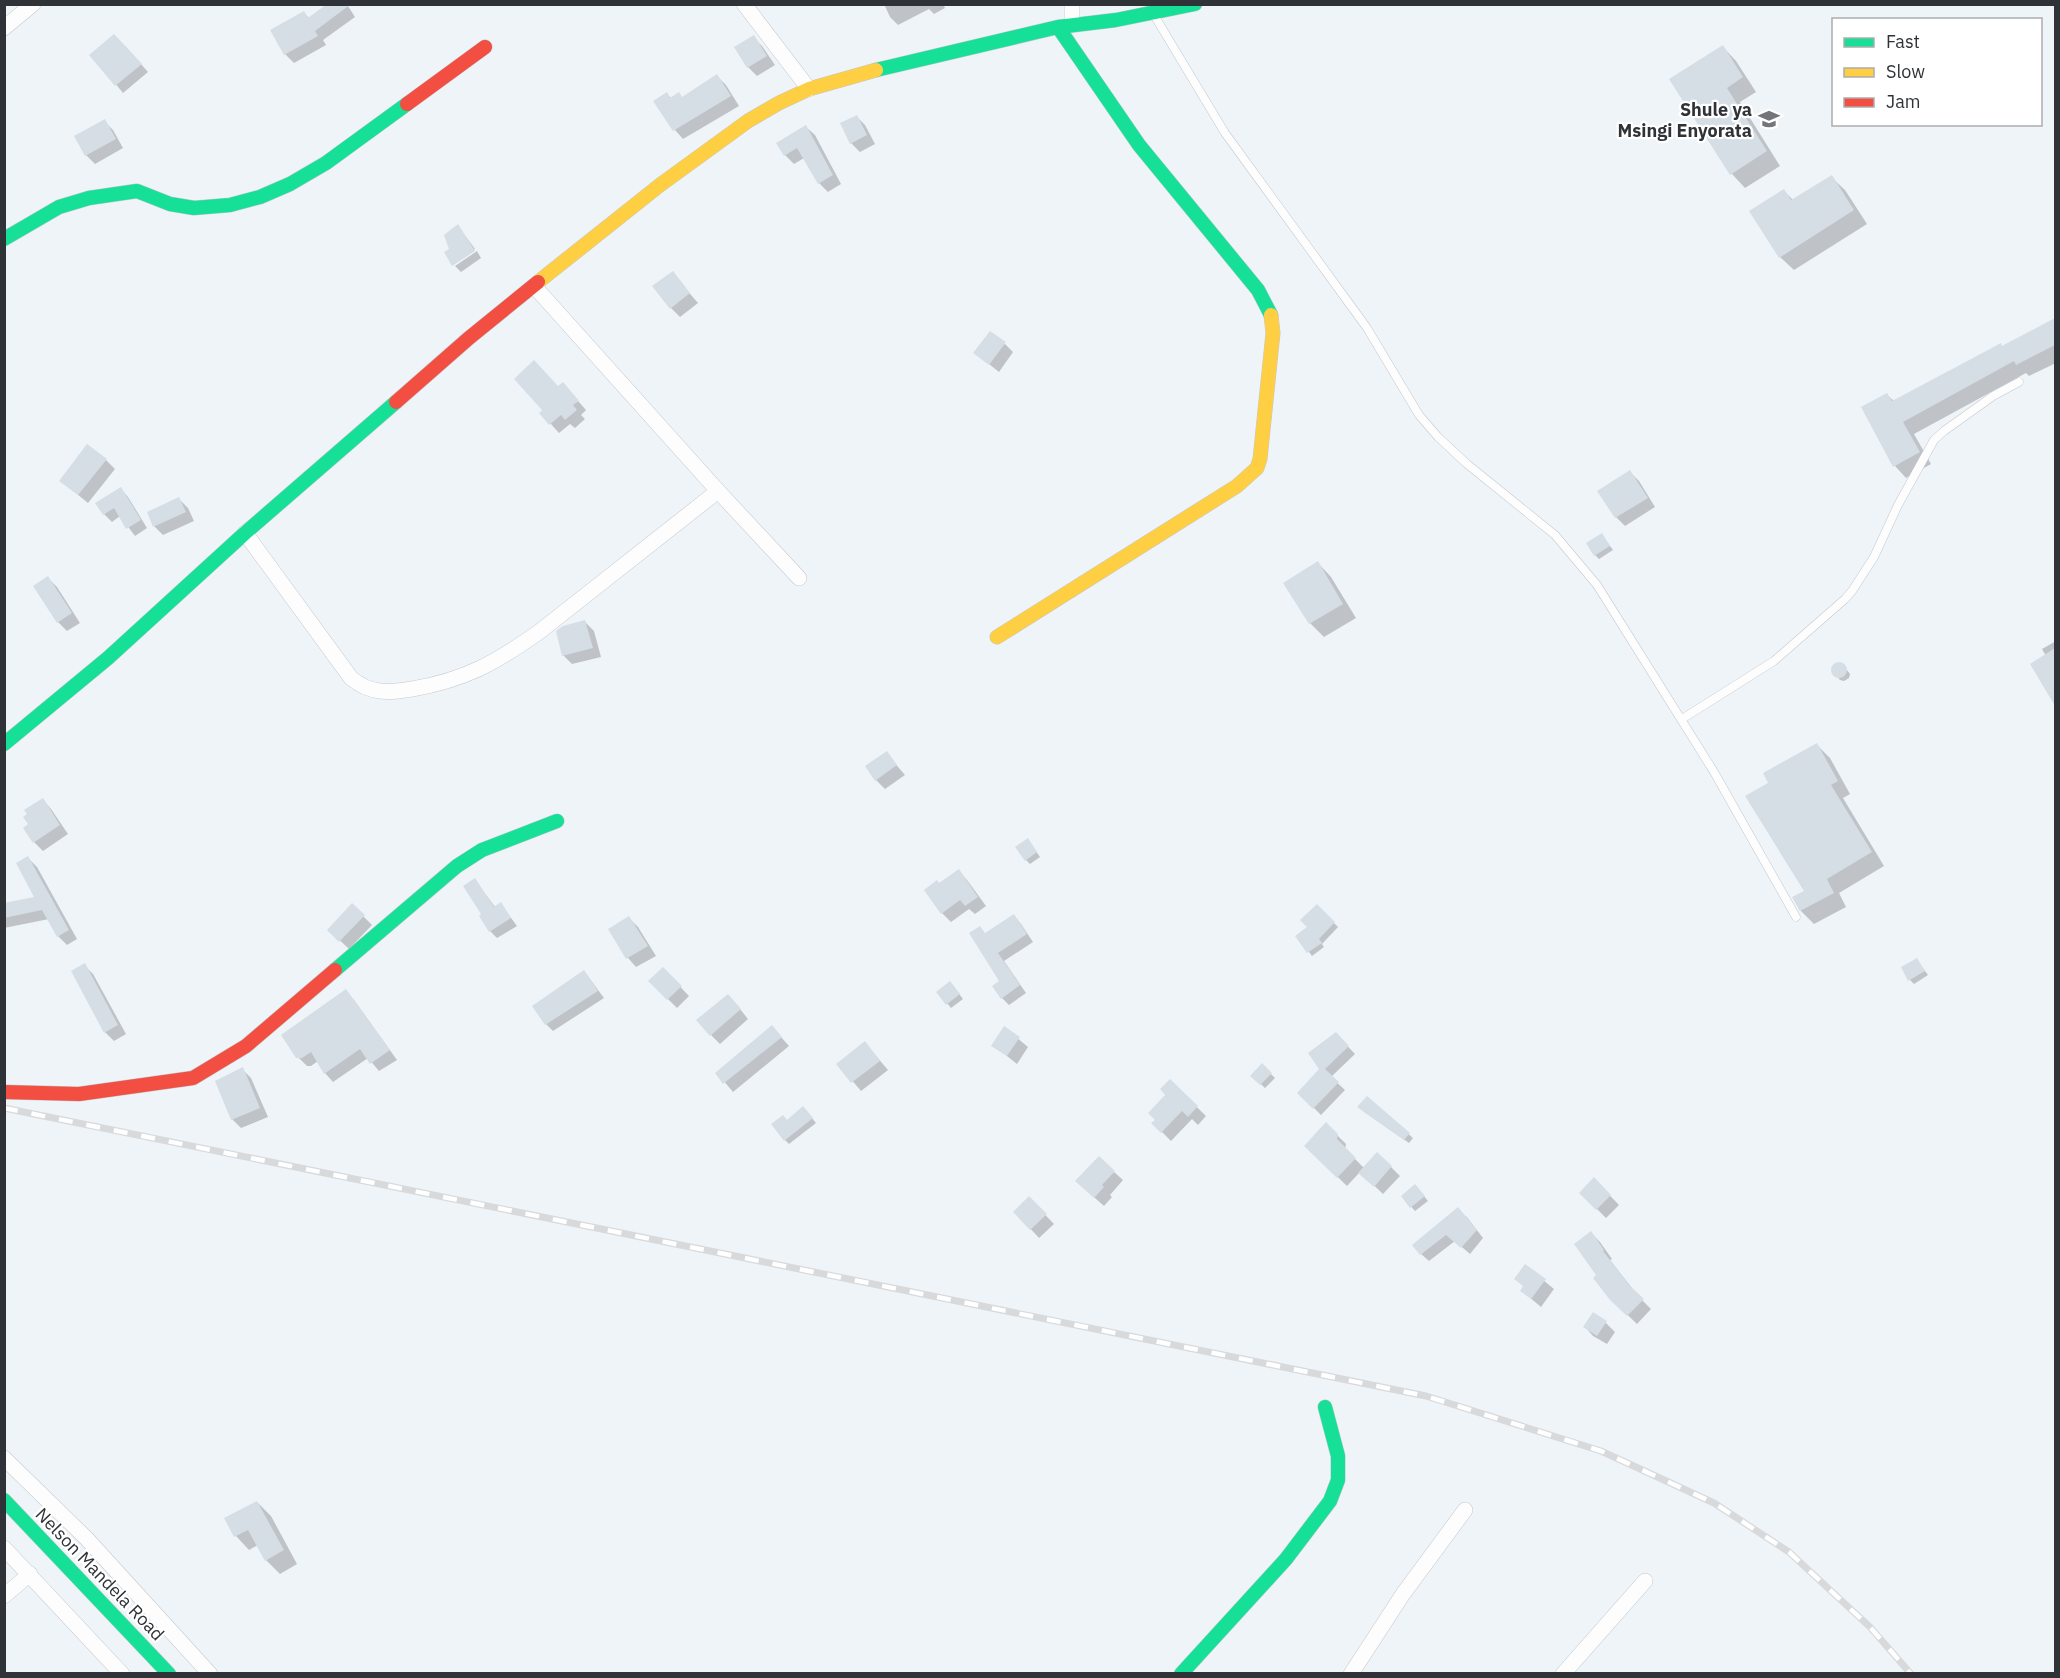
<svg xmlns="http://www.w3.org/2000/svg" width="2060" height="1678" font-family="'IBM Plex Sans',sans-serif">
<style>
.shadow{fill:#0003}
.building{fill:#d5dde5}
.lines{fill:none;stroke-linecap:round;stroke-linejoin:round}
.lane-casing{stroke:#c4c7cb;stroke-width:9}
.street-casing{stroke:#c4c7cb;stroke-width:16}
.fast-casing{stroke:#c4c7cb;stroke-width:15}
.slow-casing{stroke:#c4c7cb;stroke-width:15}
.jam-casing{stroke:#c4c7cb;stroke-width:15}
.lane{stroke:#fdfdfe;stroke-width:8}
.street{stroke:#fdfdfe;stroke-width:15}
.fast{stroke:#16e098;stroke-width:14}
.slow{stroke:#ffcf43;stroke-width:14}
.jam{stroke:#f24e42;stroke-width:14}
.rail-casing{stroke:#d8d9da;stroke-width:7}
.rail{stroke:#fff;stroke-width:4.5;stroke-dasharray:14;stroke-linecap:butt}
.labels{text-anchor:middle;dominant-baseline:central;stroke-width:4.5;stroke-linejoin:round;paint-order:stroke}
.poi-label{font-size:18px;font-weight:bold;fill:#2f3236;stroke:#fff;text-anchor:end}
.street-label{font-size:18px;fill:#2f3236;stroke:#fff}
</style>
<rect width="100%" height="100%" fill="#eff4f9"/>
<!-- shadow -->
<path class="shadow" d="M884,4H943L945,8L934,14L929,9L898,25L890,17Z
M348,6L355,17L323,40L326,45L294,63L285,54L304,13L310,19Z
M753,37L762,46L775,65L757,76L748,67L736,48Z
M125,46L148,72L123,93L92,55Z
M1723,47L1736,61L1756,92L1740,102L1780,166L1745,188L1732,174L1671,79Z
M717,76L726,85L739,106L683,139L675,130L655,101L667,94L672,99L683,98Z
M856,116L865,125L875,144L860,152L851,143Z
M104,121L113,130L123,148L95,164L86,155Z
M806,127L815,135L841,184L828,192L819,183L804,158L794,164L785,155Z
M1831,177L1845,190L1867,224L1794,270L1780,257L1784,191L1794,201Z
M458,226L475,249L453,264Z
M477,251L481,258L461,272L455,266Z
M672,273L698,303L680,317L671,308Z
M2056,319V363L2029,376L2026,373L1914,434L1931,464L1906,478L1895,466L1887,395L1894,401Z
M1005,344L1013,352L999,372L975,353Z
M563,384L586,410L581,415L585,419L575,428L570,424L559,433L541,413Z
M106,460L115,469L88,503L61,481Z
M1630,472L1639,481L1655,507L1625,526L1616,517Z
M121,489L128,497L147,528L135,536L120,516L112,522L104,514Z
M179,499L188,508L194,521L163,535L154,526Z
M1605,539L1613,550L1599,559L1595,555Z
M1318,563L1331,577L1356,618L1324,637L1310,623L1285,583Z
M48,578L57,587L80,623L67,631L58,622Z
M585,622L594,631L601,657L572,664L563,655Z
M2056,641V699L2049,692L2046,656L2042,649Z
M1837,664H1842L1850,674L1849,678L1844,681L1840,680L1832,670Z
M1817,745L1830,758L1850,794L1843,798L1884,866L1839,893L1846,907L1814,924L1801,911L1794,898L1806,892L1770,783Z
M886,753L905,775L885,789L876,780Z
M43,800L51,809L68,834L43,851L34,842L30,825Z
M1031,844L1040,857L1030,864L1026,860Z
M28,858L37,867L77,939L67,945L58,936L49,919L4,928V905L37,898Z
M959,871L967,880L986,906L975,914L969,909L951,922L942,913Z
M475,880L495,907L501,904L517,926L497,938L490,931L483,915Z
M352,905L372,925L349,949L329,930Z
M1317,906L1338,927L1322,944L1324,947L1312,956L1297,936L1309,927Z
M1014,916L1021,924L1033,942L1004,961L1026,993L1009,1005L1002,998L1001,981L986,934Z
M629,918L638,927L656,956L636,967L628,958L610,929Z
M1917,960L1928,975L1914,984L1910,980Z
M84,965L93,974L126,1034L114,1041L105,1032Z
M663,969L689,996L677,1008L650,981Z
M584,971L604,998L553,1031L546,1024Z
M954,987L963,999L951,1008L938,992Z
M345,991L354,1000L397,1060L379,1071L368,1058L333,1082L325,1073L318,1061L311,1066H307L298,1057Z
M736,1004L748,1019L720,1044L711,1035Z
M772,1027L789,1046L733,1092L717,1073Z
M1005,1028L1028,1047L1017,1064L993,1045Z
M1336,1034L1355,1054L1331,1077L1345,1090L1321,1115L1299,1093L1321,1069Z
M865,1043L888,1070L861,1091L838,1064Z
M1262,1065L1275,1078L1265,1088L1252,1076Z
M242,1069L251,1078L268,1117L241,1128L232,1119Z
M1170,1081L1206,1116L1198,1125L1192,1119L1171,1141L1153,1123L1157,1120Z
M1367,1098L1413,1138L1409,1143L1363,1111Z
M807,1112L816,1123L789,1144L785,1140Z
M1326,1124L1346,1144L1345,1149L1364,1168L1391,1167L1400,1176L1383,1194L1360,1172L1347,1186L1306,1146Z
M1114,1172L1123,1180L1110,1195L1112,1197L1104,1206L1086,1190Z
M1594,1179L1619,1205L1606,1218L1581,1193Z
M1419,1190L1428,1201L1415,1211L1403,1197Z
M1029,1198L1054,1224L1039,1238L1015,1212Z
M1466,1216L1483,1238L1470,1254L1455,1241L1429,1261L1421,1254Z
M1591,1233L1600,1242L1612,1259L1610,1260L1639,1297L1651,1309L1637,1324L1611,1299L1598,1276Z
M1526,1266L1554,1289L1541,1307L1522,1291L1524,1287Z
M1606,1323L1615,1332L1607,1344L1593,1336L1585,1327Z
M257,1502L271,1516L297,1564L280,1574L266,1560L258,1545L249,1550L236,1536L226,1519Z"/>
<!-- building -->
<path class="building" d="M327,4H351L315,31L318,36L284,55L270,30L304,11L308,18Z
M114,34L142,64L115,86L89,55Z
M754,35L767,56L747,68L734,47Z
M1723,45L1743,77L1727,88L1767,151L1730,175L1669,79Z
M717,74L731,96L673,131L653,101L667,92L670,98L679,92L682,97Z
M857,115L867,135L850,144L840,123Z
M105,119L116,139L85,156L74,136Z
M806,125L833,175L818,184L797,148L784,156L776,143Z
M1832,175L1854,210L1779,258L1749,211L1784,189L1791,200Z
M458,224L475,251L452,266L444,252L449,249L444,235Z
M673,271L690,293L670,309L652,286Z
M2055,318V345L2016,365L2014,361L1903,422L1920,452L1893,467L1861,407L1887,393L1892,401L1973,358L2001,343L2002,346Z
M990,331L1006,342L989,365L973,353Z
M534,360L558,386L563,382L579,401L573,405L577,410L565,420L561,415L549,425L539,413L542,410L514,379Z
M87,444L107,459L78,495L59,481Z
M1630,470L1648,498L1615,518L1597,491Z
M121,487L141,520L126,529L114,508L103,515L95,503Z
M179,497L186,512L153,527L147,512Z
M1602,533L1610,546L1594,556L1586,543Z
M1318,561L1343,604L1309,624L1283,583Z
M48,576L72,613L57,623L33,586Z
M585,620L593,648L562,656L556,631L563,626Z
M2055,648V706L2030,664Z
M1831 670a8 8 0 1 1 16 0a8 8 0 1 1-16 0Z
M1817,743L1838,781L1831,785L1872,852L1827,879L1834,893L1800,911L1792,897L1804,891L1745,796L1768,783L1763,773Z
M887,751L897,765L875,781L865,766Z
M43,798L60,825L33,843L23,828L28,824L23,817L27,814L24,810Z
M1028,838L1037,852L1025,861L1015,847Z
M28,856L69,930L57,937L42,910L4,918V903L34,897L16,863Z
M959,869L978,897L965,906L960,900L941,914L924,890L937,880L939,883Z
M475,878L494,907L501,902L511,918L489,932L479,916L481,914L463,886Z
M352,903L365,915L339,942L327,930Z
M1317,904L1335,922L1319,939L1322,943L1307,953L1295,936L1307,927L1300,920Z
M1014,914L1027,934L998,953L1020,985L1001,999L992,986L999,981L969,933L980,926L985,933Z
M629,916L648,946L626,959L608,929Z
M1917,958L1925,971L1908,981L1901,967Z
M85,963L118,1025L104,1033L71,971Z
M663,967L682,986L667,1000L648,981Z
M584,970L598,991L545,1025L532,1006Z
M950,981L960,994L946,1005L936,992Z
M346,989L390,1050L370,1064L360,1049L324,1074L311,1052L302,1058H296L281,1035Z
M728,994L741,1009L710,1036L696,1020Z
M772,1025L782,1037L723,1084L715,1073Z
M1004,1026L1020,1037L1007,1056L991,1046Z
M1336,1032L1349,1046L1325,1069L1339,1082L1313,1109L1297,1093L1319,1069L1308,1053Z
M865,1041L880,1061L851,1083L836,1064Z
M1262,1063L1272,1073L1260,1085L1250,1076Z
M243,1067L260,1108L231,1120L215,1081Z
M1170,1079L1198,1106L1188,1117L1182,1111L1161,1133L1151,1123L1155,1120L1148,1113L1165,1095L1160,1089Z
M1367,1096L1410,1133L1404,1140L1357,1107Z
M803,1106L813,1118L784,1141L771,1124L783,1115L787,1120Z
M1326,1122L1338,1134L1337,1139L1356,1158L1337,1178L1304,1146Z
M1377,1152L1392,1166L1374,1187L1358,1173Z
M1099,1156L1115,1171L1102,1185L1104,1187L1094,1198L1075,1181Z
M1594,1177L1611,1195L1596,1210L1579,1193Z
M1415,1184L1425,1196L1410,1208L1401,1196Z
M1029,1196L1047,1214L1030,1230L1013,1212Z
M1458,1207L1477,1230L1461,1248L1446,1235L1420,1255L1412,1245Z
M1591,1231L1604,1250L1603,1251L1630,1286L1644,1299L1627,1316L1610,1300L1593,1278L1596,1275L1574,1244Z
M1525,1264L1546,1279L1531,1299L1520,1291L1523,1286L1514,1279Z
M1593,1312L1607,1321L1597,1336L1583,1327Z
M257,1501L284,1550L265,1561L248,1530L234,1537L224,1518Z"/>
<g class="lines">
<defs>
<path id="lane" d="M1154,15L1225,133L1367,328L1419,415L1438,437L1467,464L1555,535L1597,585L1714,772L1796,917
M1682,719L1774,661L1845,599L1852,591L1874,557L1898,505L1934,440L1944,431L1993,396L2019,382"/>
<path id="street" d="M744,4L809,89
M1072,4V24
M4,28L33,4
M534,286L718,491L799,578
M245,533L351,678C370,694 388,693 412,689C465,680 495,663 539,632L718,491
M4,1458L87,1539L210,1674
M4,1548L122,1674
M4,1596L30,1574
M1351,1674L1403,1594L1465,1510
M1563,1674L1645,1581"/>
<path id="fast" d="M1058,27L1139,145L1258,290L1271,315
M876,70L1058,27L1116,20L1195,4
M4,239L59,207L89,198L137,191L170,204L194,208L230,205L260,197L290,184L326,163L407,104
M4,744L108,658L245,533L396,402
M335,970L457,866L482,850L557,821
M4,1500L169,1674
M1181,1674L1286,1559L1330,1501L1338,1480V1456L1325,1407"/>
<path id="slow" d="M538,282L660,185L748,121L779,103L809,89L876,70
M997,637L1237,486L1257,468L1260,459L1273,333L1271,315"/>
<path id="jam" d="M407,104L485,47
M396,402L469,338L538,282
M4,1092L79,1094L193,1078L246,1046L335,970"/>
</defs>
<!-- lane casing -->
<use href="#lane" class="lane-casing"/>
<!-- street casing -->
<use href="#street" class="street-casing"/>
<!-- fast casing -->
<use href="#fast" class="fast-casing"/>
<!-- slow casing -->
<use href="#slow" class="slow-casing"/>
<!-- jam casing -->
<use href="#jam" class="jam-casing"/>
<!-- lane -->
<use href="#lane" class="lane"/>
<!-- street -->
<use href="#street" class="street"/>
<!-- fast -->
<use href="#fast" class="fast"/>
<!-- slow -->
<use href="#slow" class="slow"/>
<!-- jam -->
<use href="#jam" class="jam"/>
<defs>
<path id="rail" d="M4,1108L1426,1396L1601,1451L1714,1503L1789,1552L1870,1627L1911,1674"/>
</defs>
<!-- rail casing -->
<use href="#rail" class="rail-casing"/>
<!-- rail -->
<use href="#rail" class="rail"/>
</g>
<!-- icons -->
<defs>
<symbol id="school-bare" viewBox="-9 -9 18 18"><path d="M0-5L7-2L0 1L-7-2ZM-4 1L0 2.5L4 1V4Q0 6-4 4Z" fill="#72767a" stroke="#fff" stroke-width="2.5" paint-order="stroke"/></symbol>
</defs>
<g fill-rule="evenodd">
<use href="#school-bare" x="1754" y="104" width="30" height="30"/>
</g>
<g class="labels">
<!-- poi labels -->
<g class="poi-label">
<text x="1752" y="109">Shule ya<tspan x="1752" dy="21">Msingi Enyorata</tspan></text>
</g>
<!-- street labels -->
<g class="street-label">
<text transform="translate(100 1574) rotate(46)">Nelson Mandela Road</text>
</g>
</g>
<!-- border -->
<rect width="2060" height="1678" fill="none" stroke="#2f3236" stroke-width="12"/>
<!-- legend -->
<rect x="1832" y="18" width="210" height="108" fill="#ffffff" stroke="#acadaf" stroke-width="1.5"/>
<rect x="1844" y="38" width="30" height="9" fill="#16e098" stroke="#acadaf" stroke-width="1.5"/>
<text x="1886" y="48" font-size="18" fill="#2f3236">Fast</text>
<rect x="1844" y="68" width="30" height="9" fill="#ffcf43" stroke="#acadaf" stroke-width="1.5"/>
<text x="1886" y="78" font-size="18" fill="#2f3236">Slow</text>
<rect x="1844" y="98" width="30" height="9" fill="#f24e42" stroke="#acadaf" stroke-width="1.5"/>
<text x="1886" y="108" font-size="18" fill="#2f3236">Jam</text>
</svg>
